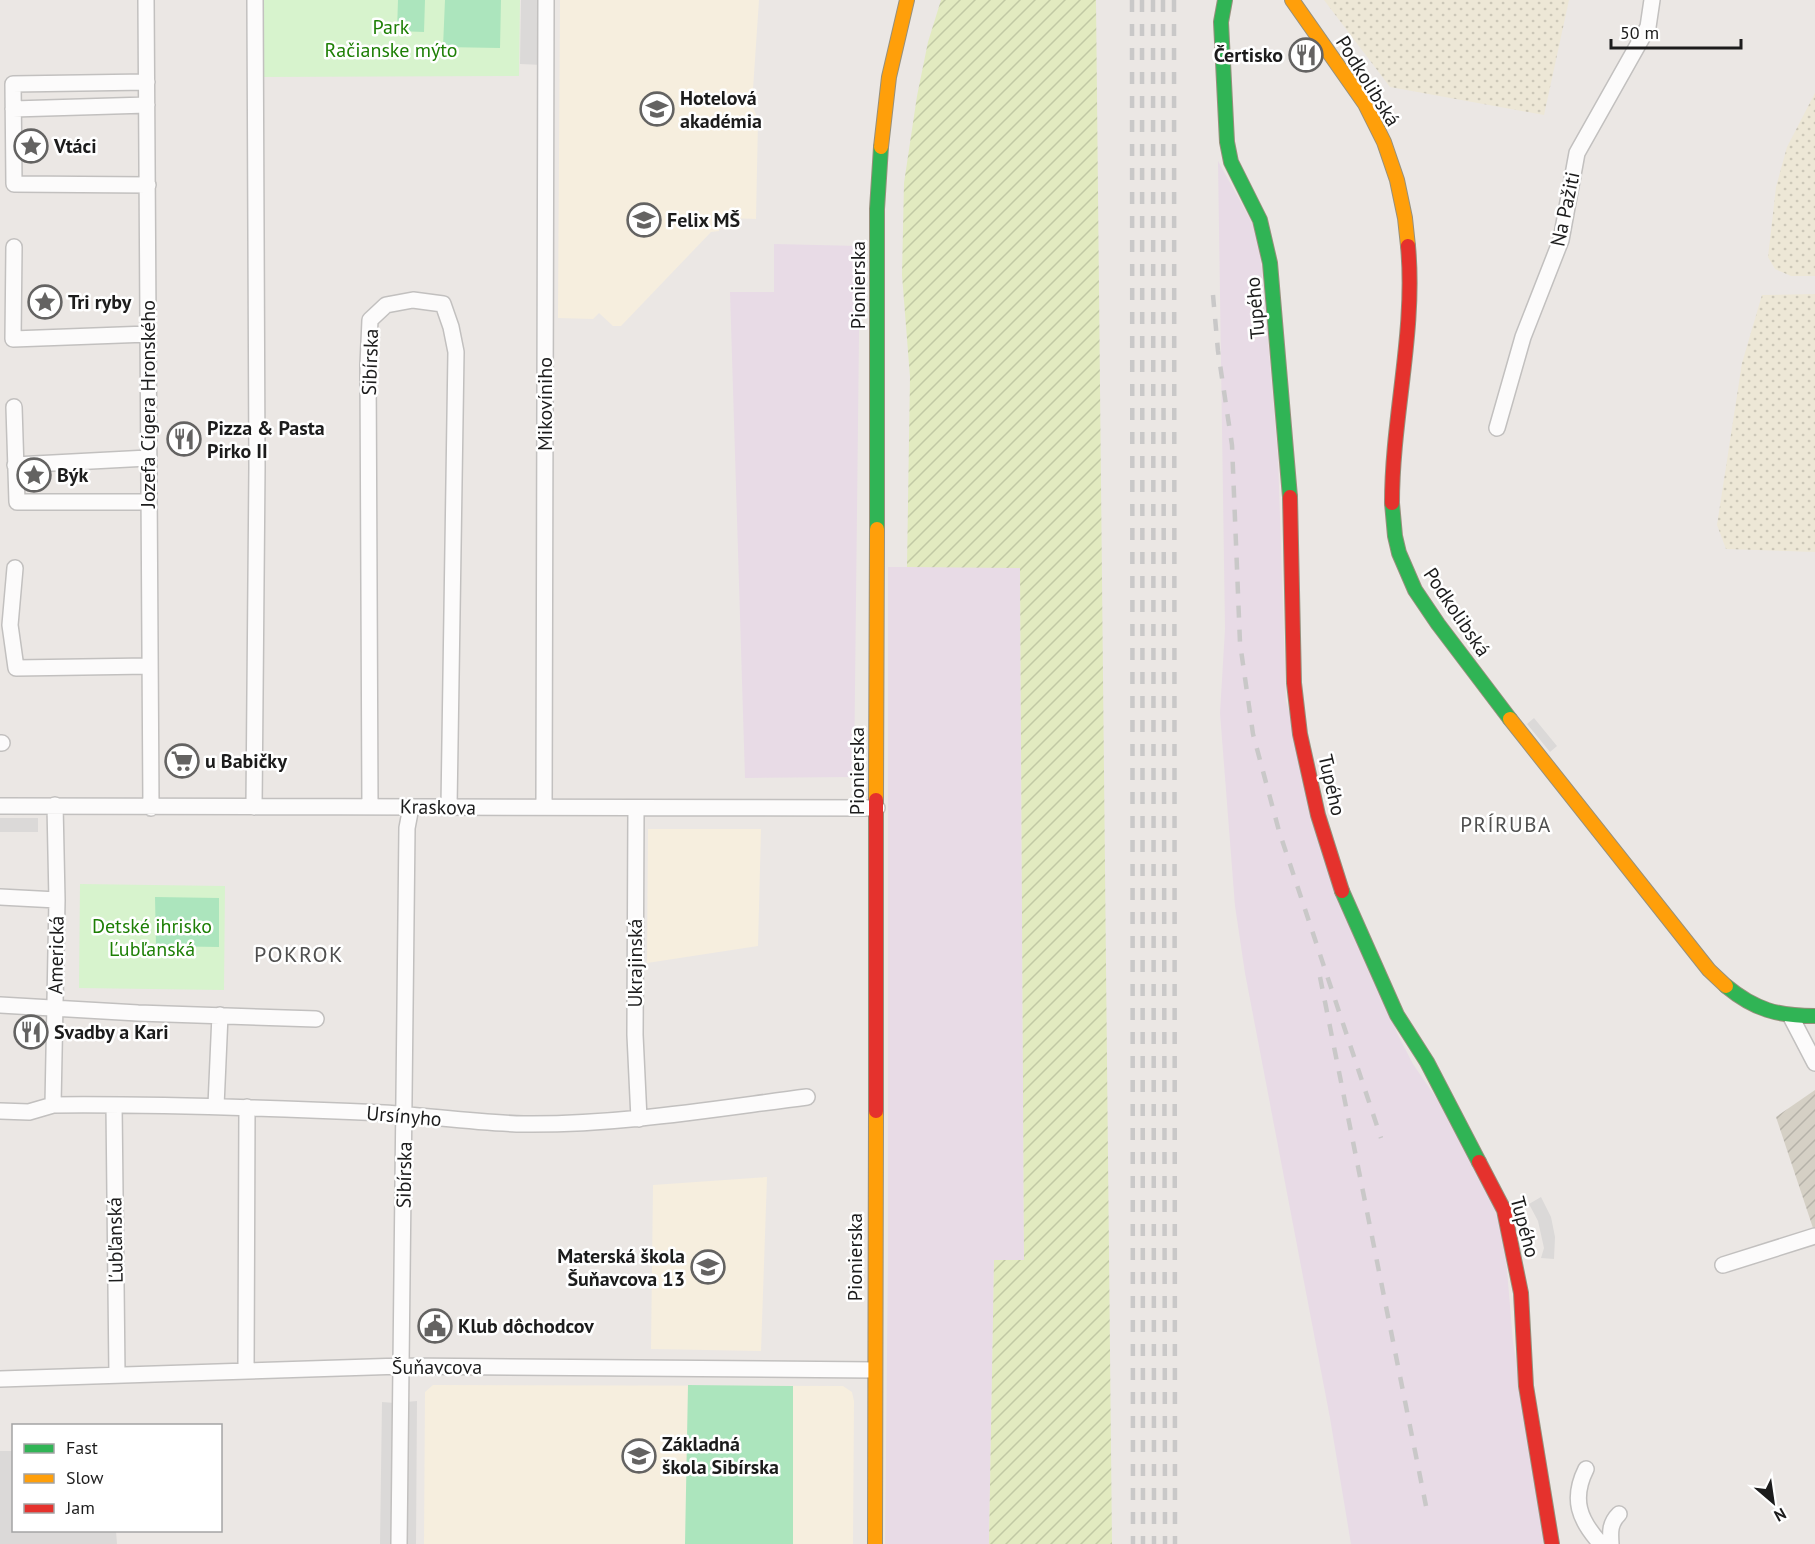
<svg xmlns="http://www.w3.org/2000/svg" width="1815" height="1544" font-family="'PT Sans',sans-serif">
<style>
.industrial{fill:#e8dbe6}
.education{fill:#f6eede}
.construction{fill:url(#construction-furrows)}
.farmland{fill:url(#farmland-dots)}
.park{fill:#d7f3cd}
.garden{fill:url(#garden-furrows)}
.pitch{fill:#ace5bd}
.parking{fill:#dbd9d8}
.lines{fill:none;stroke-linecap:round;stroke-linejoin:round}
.street-casing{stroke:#c2c0bf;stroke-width:18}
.fast-casing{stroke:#96907c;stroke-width:16}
.slow-casing{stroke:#96907c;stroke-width:16}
.jam-casing{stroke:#96907c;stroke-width:16}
.street{stroke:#fcfbfb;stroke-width:15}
.fast{stroke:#30b455;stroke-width:14}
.slow{stroke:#ff9f0a;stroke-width:14}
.jam{stroke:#e5322d;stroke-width:14}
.rail{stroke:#c9c8c8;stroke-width:4.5;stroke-dasharray:12 12;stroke-linecap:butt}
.labels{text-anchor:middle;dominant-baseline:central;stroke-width:5;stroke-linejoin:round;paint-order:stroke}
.park-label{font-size:20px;fill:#1d7f05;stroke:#fff}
.poi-label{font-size:20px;font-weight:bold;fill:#1c1c1c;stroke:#fff;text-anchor:start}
.street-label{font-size:20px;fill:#1c1c1c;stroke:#fff}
.neighbourhood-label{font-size:21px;letter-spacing:1.5px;fill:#4f4f4f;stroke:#fff}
.quarter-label{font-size:22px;letter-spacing:1.5px;fill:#4f4f4f;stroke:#fff}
</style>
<defs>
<pattern id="construction-furrows" width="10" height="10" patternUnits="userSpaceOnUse" patternTransform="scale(1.5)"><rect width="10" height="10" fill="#d5d0c5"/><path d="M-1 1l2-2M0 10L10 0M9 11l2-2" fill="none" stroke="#b6b2a9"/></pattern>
<pattern id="farmland-dots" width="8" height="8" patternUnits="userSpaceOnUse" patternTransform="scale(1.5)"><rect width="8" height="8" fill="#ede7d6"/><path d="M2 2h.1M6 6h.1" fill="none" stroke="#cbc6b7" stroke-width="1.8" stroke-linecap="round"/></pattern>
<pattern id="garden-furrows" width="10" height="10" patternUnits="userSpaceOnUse" patternTransform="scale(1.5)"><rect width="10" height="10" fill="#e2eac0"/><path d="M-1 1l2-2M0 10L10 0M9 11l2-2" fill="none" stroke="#c1c8a4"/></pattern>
</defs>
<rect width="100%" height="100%" fill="#ebe7e4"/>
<!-- industrial -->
<path class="industrial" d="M1218,161L1259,235L1278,456L1286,701L1397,1033L1413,1064L1439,1102L1493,1205L1504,1234L1513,1342L1545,1542L1542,1544H1351L1330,1418L1245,973L1235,906L1220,713L1225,629Z
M774,244L860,246L854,777L745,778L730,292H774Z
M888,567H1020L1024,1260H994L989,1544H885L888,1260Z"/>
<!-- education -->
<path class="education" d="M560,0H759L752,104L758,120L756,219L729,218L728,222L719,223V231L711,232L621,326H613L599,313L593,319L558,318Z
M648,829H761L758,946L647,963Z
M767,1177L761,1351L651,1349L653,1185Z
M433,1385L843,1386L852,1392L854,1401L853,1544H424L425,1392Z"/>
<!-- construction -->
<path class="construction" d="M1815,1090V1227L1813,1228L1776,1117Z"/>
<!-- farmland -->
<path class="farmland" d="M1324,0H1569L1544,115L1390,87Z
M1815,93V276H1791L1775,269L1768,257L1776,187L1787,147Z
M1815,294V552L1726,549L1717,525L1742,363L1762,295Z"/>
<!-- park -->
<path class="park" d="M261,0H520L519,76L261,77Z
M80,884L225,886L224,990L79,988Z"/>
<!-- garden -->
<path class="garden" d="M941,0H1096L1112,1544H989L994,1260H1024L1020,568L907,567L910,377L902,275L904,183L917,96L928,42Z"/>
<!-- pitch -->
<path class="pitch" d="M398,0H425L424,32L397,31Z
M445,0H501L500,48L443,47Z
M155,897L219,898V947L156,946Z
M688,1385L793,1386V1544H685Z"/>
<!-- parking -->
<path class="parking" d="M521,0H543V65L520,64Z
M1534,718L1557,746L1550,752L1527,724Z
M0,818H38V832H0Z
M1541,1197L1551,1217L1555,1237L1554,1259L1541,1258L1544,1248L1538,1221L1529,1204Z
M417,1401L416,1544H404L406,1402Z
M382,1402L395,1403L393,1544H380Z
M13,1451L14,1530L116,1531L117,1544H0V1451Z"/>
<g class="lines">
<defs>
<path id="street" d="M146,0L151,808
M147,82L13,84L14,184L148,185
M13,109L147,105
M14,247L13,339L148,334
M14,407L17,502H149
M1497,428L1523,337L1561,240L1577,153L1648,27L1652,0
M15,465L148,458
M15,568L10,625L16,668L149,666
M0,743H2
M0,806L877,808
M254,807L257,467L255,0
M370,807L368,365L370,320L386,305L413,300L443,304L451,327L456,352L449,807
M544,807L546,0
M636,808L635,1035L639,1119
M0,897L57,900
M0,1005L138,1013L316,1019
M1791,1017L1815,1063
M53,1105L57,900L55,805
M114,1105L117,1375
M216,1106L220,1015
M0,1111L29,1112L53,1105C164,1104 274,1108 384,1113C430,1116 477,1123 524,1124C619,1125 713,1109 807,1097
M1723,1265L1815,1236
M246,1371L247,1107
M0,1379L402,1366L874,1370
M1586,1469C1571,1499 1579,1520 1601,1544
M399,1544L407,828L411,807
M1611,1544C1610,1531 1610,1523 1619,1514"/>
<path id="fast" d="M1225,0L1221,22L1227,142L1231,162L1260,220L1270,263L1290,497
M1392,503L1395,536L1399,553L1415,590L1438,624L1510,719
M877,529V209L881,147
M1342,891L1397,1015L1427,1062L1479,1162
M1726,986C1755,1010 1778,1016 1815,1016"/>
<path id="slow" d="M1292,0L1365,104L1384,142L1397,180L1405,218L1408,246
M881,147L889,77L907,0
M1510,719L1709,970L1726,986
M876,800L877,529
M875,1544L876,1111"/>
<path id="jam" d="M1290,497L1294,683L1300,734L1318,815L1342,891
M1392,503C1392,417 1416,332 1408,246
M876,1111V800
M1479,1162L1504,1210L1521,1293L1526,1386L1552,1544"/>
</defs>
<!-- street casing -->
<use href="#street" class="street-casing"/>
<!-- fast casing -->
<use href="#fast" class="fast-casing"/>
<!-- slow casing -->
<use href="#slow" class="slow-casing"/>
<!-- jam casing -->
<use href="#jam" class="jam-casing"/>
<!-- street -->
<use href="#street" class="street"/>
<!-- fast -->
<use href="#fast" class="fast"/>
<!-- slow -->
<use href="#slow" class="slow"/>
<!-- jam -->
<use href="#jam" class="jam"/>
<!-- rail -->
<path class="rail" d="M1132,0L1133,1544
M1142,0L1143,1544
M1153,0L1154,1544
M1163,0L1165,1544
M1174,0L1175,1544
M1213,295L1218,351L1232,445L1240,643L1253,734L1279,831L1381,1138
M1320,977L1426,1506"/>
</g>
<!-- icons -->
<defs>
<symbol id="restaurant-ring" viewBox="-11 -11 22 22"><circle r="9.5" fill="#fff" stroke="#646362" stroke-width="1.5"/><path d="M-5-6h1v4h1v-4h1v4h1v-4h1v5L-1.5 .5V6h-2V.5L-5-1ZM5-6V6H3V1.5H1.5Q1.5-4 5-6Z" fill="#646362"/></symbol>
<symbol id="school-ring" viewBox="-11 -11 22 22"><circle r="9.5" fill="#fff" stroke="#646362" stroke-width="1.5"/><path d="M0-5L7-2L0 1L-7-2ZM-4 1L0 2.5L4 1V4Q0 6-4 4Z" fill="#646362"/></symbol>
<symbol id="sight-ring" viewBox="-11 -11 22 22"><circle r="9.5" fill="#fff" stroke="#646362" stroke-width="1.5"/><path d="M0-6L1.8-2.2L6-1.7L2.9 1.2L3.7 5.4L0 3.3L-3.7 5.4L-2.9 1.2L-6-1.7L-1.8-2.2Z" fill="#646362"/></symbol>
<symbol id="supermarket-ring" viewBox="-11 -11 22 22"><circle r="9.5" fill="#fff" stroke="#646362" stroke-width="1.5"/><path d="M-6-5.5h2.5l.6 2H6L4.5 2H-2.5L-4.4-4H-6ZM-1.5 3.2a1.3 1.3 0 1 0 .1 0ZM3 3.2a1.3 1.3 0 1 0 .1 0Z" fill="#646362"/></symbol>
<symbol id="civic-ring" viewBox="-11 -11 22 22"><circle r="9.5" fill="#fff" stroke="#646362" stroke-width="1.5"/><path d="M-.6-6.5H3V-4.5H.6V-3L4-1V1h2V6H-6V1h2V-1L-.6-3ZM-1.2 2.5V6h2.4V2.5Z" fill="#646362"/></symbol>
</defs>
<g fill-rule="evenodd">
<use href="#restaurant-ring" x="1287" y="36" width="38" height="38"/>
<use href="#school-ring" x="638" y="90" width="38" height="38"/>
<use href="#sight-ring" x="12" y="127" width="38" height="38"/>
<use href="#school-ring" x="625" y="201" width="38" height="38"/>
<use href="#sight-ring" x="26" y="283" width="38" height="38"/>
<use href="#restaurant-ring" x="165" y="420" width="38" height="38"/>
<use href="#sight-ring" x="15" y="456" width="38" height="38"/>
<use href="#supermarket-ring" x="163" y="742" width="38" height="38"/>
<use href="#restaurant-ring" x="12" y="1013" width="38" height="38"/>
<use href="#school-ring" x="689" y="1248" width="38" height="38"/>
<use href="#civic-ring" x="416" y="1307" width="38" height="38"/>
<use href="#school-ring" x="620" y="1437" width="38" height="38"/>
</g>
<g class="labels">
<!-- park labels -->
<g class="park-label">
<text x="391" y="27">Park<tspan x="391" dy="23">Račianske mýto</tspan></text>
<text x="152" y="926">Detské ihrisko<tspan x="152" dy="23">Ľubľanská</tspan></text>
</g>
<!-- poi labels -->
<g class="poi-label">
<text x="1283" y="55" text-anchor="end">Čertisko</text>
<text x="680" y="98">Hotelová<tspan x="680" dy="23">akadémia</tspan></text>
<text x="54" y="146">Vtáci</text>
<text x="667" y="220">Felix MŠ</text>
<text x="68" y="302">Tri ryby</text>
<text x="207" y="428">Pizza &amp; Pasta<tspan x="207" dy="23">Pirko II</tspan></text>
<text x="57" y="475">Býk</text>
<text x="205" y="761">u Babičky</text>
<text x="54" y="1032">Svadby a Kari</text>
<text x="685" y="1256" text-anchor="end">Materská škola<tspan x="685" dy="23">Šuňavcova 13</tspan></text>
<text x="458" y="1326">Klub dôchodcov</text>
<text x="662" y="1444">Základná<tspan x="662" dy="23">škola Sibírska</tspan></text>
</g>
<!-- street labels -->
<g class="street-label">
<text transform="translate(1368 81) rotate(58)">Podkolibská</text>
<text transform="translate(1565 209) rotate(-78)">Na Pažiti</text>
<text transform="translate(858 285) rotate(-90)">Pionierska</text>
<text transform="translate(1255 308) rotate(-95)">Tupého</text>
<text transform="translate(370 362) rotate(-88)">Sibírska</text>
<text transform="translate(148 404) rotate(-90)">Jozefa Cígera Hronského</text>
<text transform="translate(545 404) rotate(-90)">Mikovíniho</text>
<text transform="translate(1457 612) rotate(56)">Podkolibská</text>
<text transform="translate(857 771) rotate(-90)">Pionierska</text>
<text transform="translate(1332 785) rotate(77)">Tupého</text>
<text transform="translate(438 807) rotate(1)">Kraskova</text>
<text transform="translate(56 955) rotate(-89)">Americká</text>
<text transform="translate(635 963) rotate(-90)">Ukrajinská</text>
<text transform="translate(404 1116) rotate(5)">Ursínyho</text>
<text transform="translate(404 1175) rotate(-89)">Sibírska</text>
<text transform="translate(1525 1227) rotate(75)">Tupého</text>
<text transform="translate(115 1240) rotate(-91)">Ľubľanská</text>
<text transform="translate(855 1257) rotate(-90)">Pionierska</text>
<text x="437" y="1367">Šuňavcova</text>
</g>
<!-- neighbourhood labels -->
<g class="neighbourhood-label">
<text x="1506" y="824">PRÍRUBA</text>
</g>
<!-- quarter labels -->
<g class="quarter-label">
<text x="299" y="954">POKROK</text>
</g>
</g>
<!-- legend -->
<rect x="12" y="1424" width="210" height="108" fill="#ffffff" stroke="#a4a4a4" stroke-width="1.5"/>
<rect x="24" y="1444" width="30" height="9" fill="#30b455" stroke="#a4a4a4" stroke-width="1.5"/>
<text x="66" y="1454" font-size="18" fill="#1c1c1c">Fast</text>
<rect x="24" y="1474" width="30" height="9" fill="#ff9f0a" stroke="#a4a4a4" stroke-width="1.5"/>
<text x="66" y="1484" font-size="18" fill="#1c1c1c">Slow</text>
<rect x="24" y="1504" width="30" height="9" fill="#e5322d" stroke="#a4a4a4" stroke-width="1.5"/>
<text x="66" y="1514" font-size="18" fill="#1c1c1c">Jam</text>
<!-- north arrow -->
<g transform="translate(1773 1502) rotate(151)" stroke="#ffffff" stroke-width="4.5" paint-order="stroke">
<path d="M0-4.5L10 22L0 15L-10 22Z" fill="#1c1c1c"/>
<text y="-9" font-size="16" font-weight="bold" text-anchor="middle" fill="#1c1c1c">N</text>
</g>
<!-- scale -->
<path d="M1611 39v9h130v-9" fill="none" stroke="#1c1c1c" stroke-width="3"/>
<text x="1620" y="39" font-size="18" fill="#1c1c1c" stroke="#ffffff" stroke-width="4.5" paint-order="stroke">50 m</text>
</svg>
